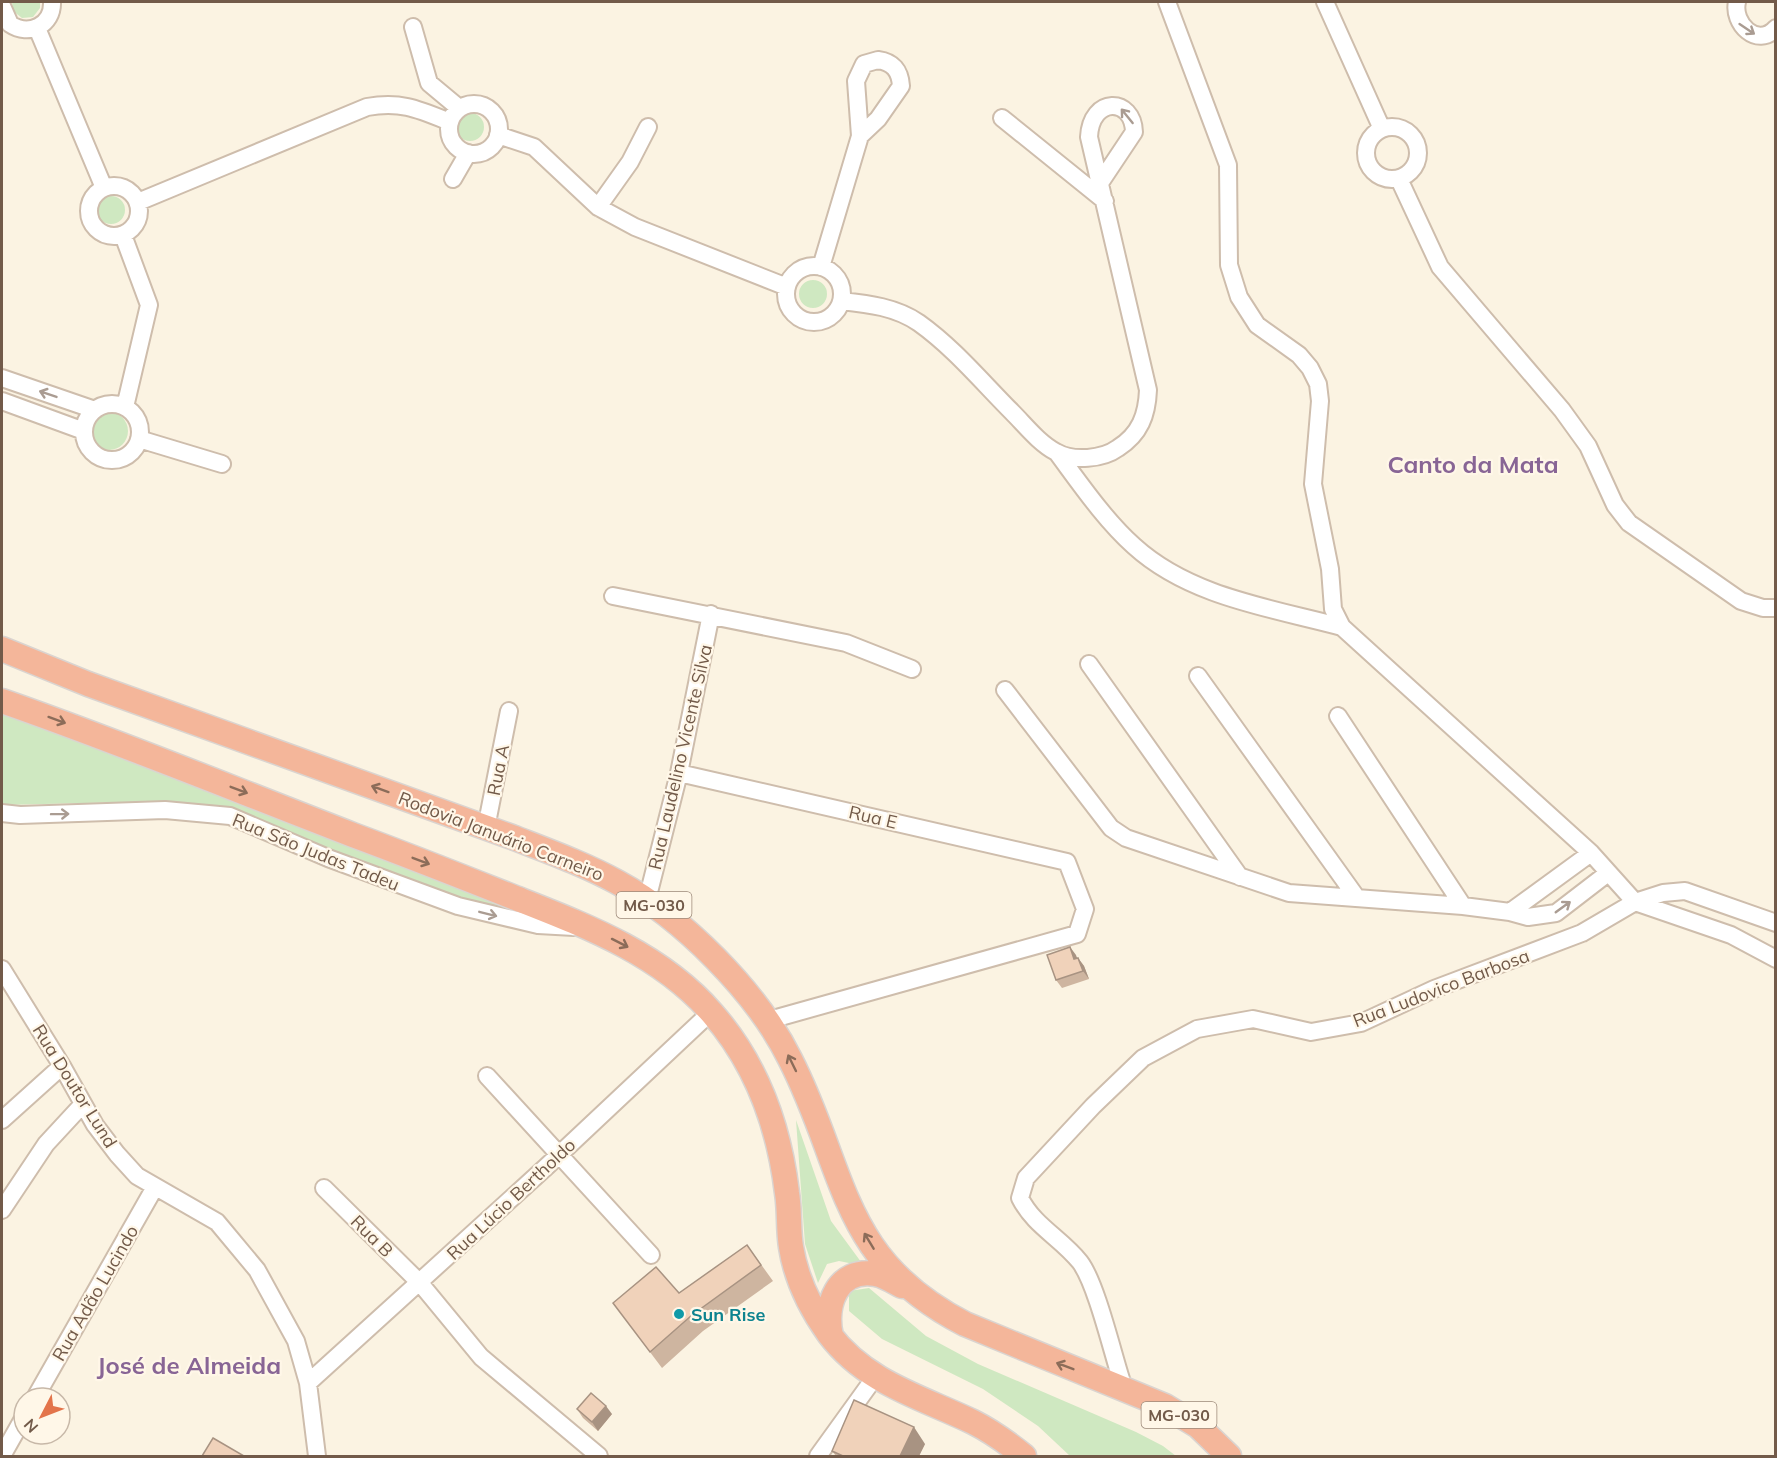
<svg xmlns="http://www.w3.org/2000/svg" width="1777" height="1458" font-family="Mulish,sans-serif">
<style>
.green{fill:#cfe8c1}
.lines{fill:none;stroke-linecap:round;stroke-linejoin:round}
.minor-casing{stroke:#cebdac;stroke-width:20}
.highway-casing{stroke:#dad4d0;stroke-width:27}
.minor{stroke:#fff;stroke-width:16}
.highway{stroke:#f4b69a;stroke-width:24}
.wall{fill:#ceb5a0}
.shaded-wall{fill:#a89382}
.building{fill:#f0d2ba;stroke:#a89382;stroke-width:1.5}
.oneway{stroke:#aa9c92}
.oneway2{stroke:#8c6c59}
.culture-dot{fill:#0f9aa8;stroke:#fff7e8;stroke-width:2}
.labels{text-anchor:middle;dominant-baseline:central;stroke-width:4.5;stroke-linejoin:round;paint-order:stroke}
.shield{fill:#fff7e8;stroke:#9c8979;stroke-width:1.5}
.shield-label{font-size:16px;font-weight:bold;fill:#725a49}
.street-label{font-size:18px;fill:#725a49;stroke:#fff7e8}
.culture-label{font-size:18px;font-weight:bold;fill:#0d838f;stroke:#fff7e8;text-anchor:start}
.district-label{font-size:24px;font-weight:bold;fill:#886595;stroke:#fff7e8}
</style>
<rect width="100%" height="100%" fill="#fbf3e2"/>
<!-- green -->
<path class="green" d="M12,2H40V8L33,17L22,18L13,11Z
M456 127a14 14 0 1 1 28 0a14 14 0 1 1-28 0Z
M97 210a14 14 0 1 1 28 0a14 14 0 1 1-28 0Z
M799 294a14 14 0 1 1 28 0a14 14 0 1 1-28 0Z
M90 431a19 19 0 1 1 38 0a19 19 0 1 1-38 0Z
M2,706L536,919L443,893L318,846L152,804L128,802L2,805Z
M796,1120L831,1221L864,1266L839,1261L827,1264L818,1283L805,1244Z
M869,1288L926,1336L978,1364L1136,1432L1163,1446L1176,1456H1070L1038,1426L983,1389L882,1339L849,1311V1291Z"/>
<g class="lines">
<defs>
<path id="minor" d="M1167,2L1228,165L1229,265L1239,297L1257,325L1299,355L1310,368L1318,384L1320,401L1313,484L1330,569L1333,609L1342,627L1591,853L1635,902L1731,935L1776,959
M1325,2L1382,129
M1737,2C1732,23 1757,49 1776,28
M2,6L10,24C29,37 53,25 52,2
M413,27L429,83L459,108
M37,28L104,188
M878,60C893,62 900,71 901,86L878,119L860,136L856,81L864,64Z
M449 129a25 25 0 1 1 50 0a25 25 0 1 1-50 0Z
M1002,118L1105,201
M1366 153a26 26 0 1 1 52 0a26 26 0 1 1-52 0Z
M498,135L534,147L598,207L635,227L787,287
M453,179L468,153
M1399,179L1440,267L1562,410L1588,446L1615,505L1629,523L1741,601L1763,608H1776
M89 211a25 25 0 1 1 50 0a25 25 0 1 1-50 0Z
M138,202L367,107C401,101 418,109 450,122
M598,207L630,162L648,127
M123,235L149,305L125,407
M786 294a28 28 0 1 1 56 0a28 28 0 1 1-56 0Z
M821,267L860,136
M841,301C869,304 896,307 919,323C954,348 982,382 1012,412C1026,426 1039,443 1056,452C1073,462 1103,459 1118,448C1140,434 1147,415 1148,390L1089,137C1091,96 1133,97 1134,132L1100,183
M2,378L95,410
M2,401L84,431
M84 432a28 28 0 1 1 56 0a28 28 0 1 1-56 0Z
M139,439L222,464
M1058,454C1081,485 1105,520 1134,546C1190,597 1271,608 1342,627
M613,596L846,643L912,669
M1089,664L1240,877
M1198,676L1357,898
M1005,690L1111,828L1126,838L1289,893L1463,906L1510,912L1528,917L1556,913L1608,873
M1338,716L1463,906
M679,773L1067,862L1085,909L1077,934L766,1021
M2,813L20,815L165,810L230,816L328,858L458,906L538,925L574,927
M486,828L509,711
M647,900L679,773L711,614
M1510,912L1591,853
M2,969L62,1066L95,1125L117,1154L137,1176L217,1222L257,1270L296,1341L308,1383L317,1456
M487,1076L651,1255
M2,1120L62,1066
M324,1188L420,1283L481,1357L599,1456
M2,1210L46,1144L83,1104
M308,1383L546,1167L711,1012
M1120,1387L1121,1379C1112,1351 1096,1283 1080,1262C1061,1238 1034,1226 1020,1198L1026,1178L1093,1106L1143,1058L1197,1029L1253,1019L1311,1032L1361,1023L1434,989L1582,933L1635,902L1663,893L1685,891L1776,923
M35,1398L155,1187
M2,1456L24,1417
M818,1456L875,1377"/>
<path id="highway" d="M2,649L88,684L512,837C548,851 584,864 617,882C682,917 757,992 790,1059C847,1170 838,1259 965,1324L1165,1406L1198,1426L1229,1456
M2,701C120,742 236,790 353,835C407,855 460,876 513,897C584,925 660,953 712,1013C756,1063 779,1126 787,1193C790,1211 788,1229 791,1247C796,1279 811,1309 829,1334C866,1383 921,1397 973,1422C991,1431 1009,1444 1024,1456
M831,1336C824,1305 837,1268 875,1274C884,1275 894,1282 902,1286"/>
</defs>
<!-- minor casing -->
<use href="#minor" class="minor-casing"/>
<!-- highway casing -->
<use href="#highway" class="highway-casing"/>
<!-- minor -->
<use href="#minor" class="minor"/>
<!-- highway -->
<use href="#highway" class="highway"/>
</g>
<!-- wall -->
<path class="wall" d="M1070,947L1077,958H1078L1084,966L1089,979L1062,988L1056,980Z
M747,1245L773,1281L703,1331L662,1368L613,1303L679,1293Z
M577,1409L612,1414L598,1431L583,1418Z
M925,1444L919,1456H836L832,1451Z"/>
<!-- shaded-wall -->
<path class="shaded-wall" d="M1070,947L1076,955L1080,967L1074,959Z
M1078,958L1084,966L1089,979L1083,971Z
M606,1406L612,1414L598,1431L592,1422Z
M914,1427L925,1444L919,1456H900Z"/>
<!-- building -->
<path class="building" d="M1070,947L1074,959L1078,958L1083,971L1056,980L1047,955Z
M747,1245L761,1265L692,1315L650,1352L613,1303L656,1267L679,1293Z
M591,1393L606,1406L592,1422L577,1409Z
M854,1400L914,1427L900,1456H843L832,1451Z
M213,1438L244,1456H202Z"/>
<!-- one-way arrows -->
<defs><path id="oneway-shaft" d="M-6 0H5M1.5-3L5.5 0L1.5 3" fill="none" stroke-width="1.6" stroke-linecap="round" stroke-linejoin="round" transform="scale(1.5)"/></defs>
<g class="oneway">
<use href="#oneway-shaft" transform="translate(1747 29) rotate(34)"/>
<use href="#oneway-shaft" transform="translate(1127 116) rotate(-129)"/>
<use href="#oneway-shaft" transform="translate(48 394) rotate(-161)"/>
<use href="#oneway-shaft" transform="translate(60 814) rotate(-1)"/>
<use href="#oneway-shaft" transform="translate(1563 907) rotate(-36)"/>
<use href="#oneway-shaft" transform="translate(488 914) rotate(14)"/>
</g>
<g class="oneway2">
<use href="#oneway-shaft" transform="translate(57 720) rotate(20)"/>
<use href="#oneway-shaft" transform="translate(380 789) rotate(-160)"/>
<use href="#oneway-shaft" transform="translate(239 790) rotate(21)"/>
<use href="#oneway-shaft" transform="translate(421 861) rotate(21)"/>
<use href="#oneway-shaft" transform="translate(620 943) rotate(27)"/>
<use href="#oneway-shaft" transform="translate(792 1063) rotate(-116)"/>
<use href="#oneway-shaft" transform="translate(869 1241) rotate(-121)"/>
<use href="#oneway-shaft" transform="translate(1065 1366) rotate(-159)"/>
</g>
<!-- markers -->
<circle class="culture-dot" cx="679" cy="1314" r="6"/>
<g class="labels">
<!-- shield labels -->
<g class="shield">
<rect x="616.5" y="892" width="75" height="26" rx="4.5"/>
<rect x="1141.5" y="1402" width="75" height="26" rx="4.5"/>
</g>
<g class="shield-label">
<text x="654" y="905">MG-030</text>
<text x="1179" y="1415">MG-030</text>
</g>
<!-- street labels -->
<g class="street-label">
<text transform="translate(680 757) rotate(-77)">Rua Laudelino Vicente Silva</text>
<text transform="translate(498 770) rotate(-79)">Rua A</text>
<text transform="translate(873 817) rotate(13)">Rua E</text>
<text transform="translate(501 836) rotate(21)">Rodovia Januário Carneiro</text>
<text transform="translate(316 852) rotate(22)">Rua São Judas Tadeu</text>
<text transform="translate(1441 988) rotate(-21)">Rua Ludovico Barbosa</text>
<text transform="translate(75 1086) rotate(58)">Rua Doutor Lund</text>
<text transform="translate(511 1199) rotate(-43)">Rua Lúcio Bertholdo</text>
<text transform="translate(372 1236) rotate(45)">Rua B</text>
<text transform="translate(95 1293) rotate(-60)">Rua Adão Lucindo</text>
</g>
<!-- culture labels -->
<g class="culture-label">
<text x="691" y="1314">Sun Rise</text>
</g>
<!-- district labels -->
<g class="district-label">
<text x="1473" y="464">Canto da Mata</text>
<text x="189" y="1365">José de Almeida</text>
</g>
</g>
<!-- border -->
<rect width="1777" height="1458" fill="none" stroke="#725a49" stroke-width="6"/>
<!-- north arrow -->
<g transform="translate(42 1416) rotate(228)"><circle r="28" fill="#fff7e8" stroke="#c7b8a8" stroke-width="1.5"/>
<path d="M0-4.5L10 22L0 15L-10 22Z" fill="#e3744a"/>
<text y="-9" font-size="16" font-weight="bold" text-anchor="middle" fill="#725a49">N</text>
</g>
</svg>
